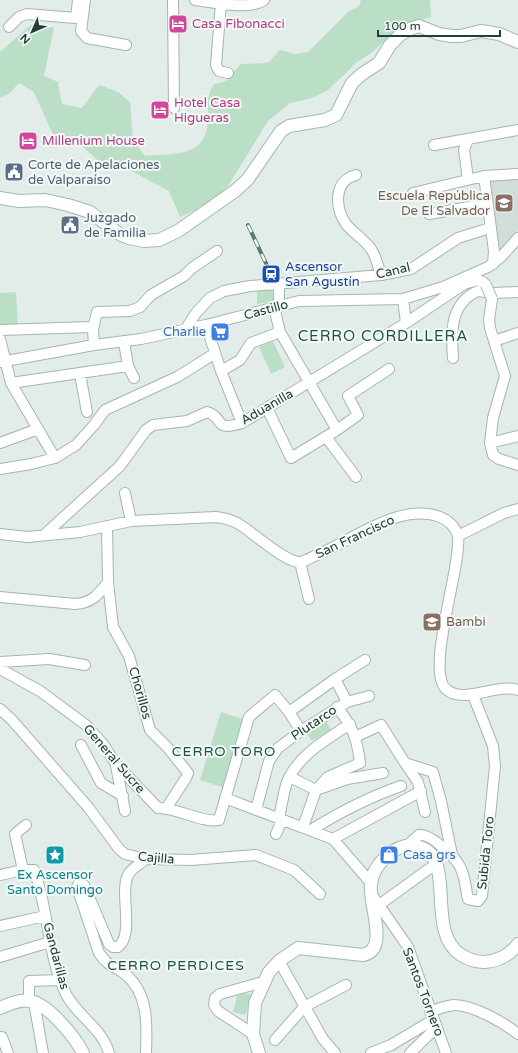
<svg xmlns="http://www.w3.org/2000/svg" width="518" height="1053" font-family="'Varela Round',sans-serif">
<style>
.built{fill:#d0ddd8}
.green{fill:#bbdec7}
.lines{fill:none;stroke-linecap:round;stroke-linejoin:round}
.street-casing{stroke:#a5b5b0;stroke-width:12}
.secondary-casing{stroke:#a0b9b2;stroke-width:14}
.street{stroke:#fff;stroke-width:10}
.secondary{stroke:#fff;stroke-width:12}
.rail-casing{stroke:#5c7a74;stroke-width:4}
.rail{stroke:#f3f9f6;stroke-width:2.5;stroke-dasharray:8;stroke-linecap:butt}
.street-bridge-casing{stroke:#a5b5b0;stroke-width:12;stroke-linecap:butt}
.street-bridge{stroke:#fff;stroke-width:10}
.labels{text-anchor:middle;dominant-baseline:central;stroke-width:4;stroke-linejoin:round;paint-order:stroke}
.hotel-label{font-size:13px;fill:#b23c85;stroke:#f3f9f6;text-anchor:start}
.service-label{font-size:13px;fill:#4e5e75;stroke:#f3f9f6;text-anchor:start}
.education-label{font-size:13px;fill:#785e54;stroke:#f3f9f6;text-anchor:end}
.transit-label{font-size:13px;fill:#164399;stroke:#f3f9f6;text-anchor:start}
.street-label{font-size:13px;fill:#223e38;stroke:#f3f9f6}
.shop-label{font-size:13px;fill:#366cbe;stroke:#f3f9f6;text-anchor:end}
.culture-label{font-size:13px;fill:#0d838f;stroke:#f3f9f6}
.neighbourhood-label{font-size:14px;letter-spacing:1px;fill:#1d5148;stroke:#f3f9f6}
.quarter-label{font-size:15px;letter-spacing:1px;fill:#1d5148;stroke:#f3f9f6}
</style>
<rect width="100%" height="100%" fill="#e2ede9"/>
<!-- built -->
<path class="built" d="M487,176H518V230L503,249L499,251L496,248Z"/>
<!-- green -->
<path class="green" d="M361,0H430L431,17L402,26L371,53L356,63L327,91L309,99L290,103L268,121L228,186L217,197L198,209L180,217L169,191L128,169L101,163L84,148L55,139L34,92L19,83L10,93L0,98V52L31,25L54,27L44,76L58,82L62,104L82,108L99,85L118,92L130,102L133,140L145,156C176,153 208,158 208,117C208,102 206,98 214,84L226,81L241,64L268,63L280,50L295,54L308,52L349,11L359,6Z
M257,288L272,289L274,301L257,304Z
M16,292L18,327L0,328V293Z
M273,341L285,367L271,374L259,347Z
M221,712L246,720L225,788L200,780Z
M324,717L331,730L312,741L304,730Z
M238,992L251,995L245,1015L233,1012Z"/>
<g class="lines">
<defs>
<path id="street" d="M85,0L81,31L87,38L126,45
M173,0L174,108
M195,0C213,2 249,11 264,0
M221,3L216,65L219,71L228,73
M9,27L19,17L27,14L76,18L78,0
M468,139L464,150L468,179
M434,145L518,130
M356,175C333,181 335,208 346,224C353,233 364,239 371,249C376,256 378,266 381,275
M484,176L494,251L493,264
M413,193L484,176L518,174
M429,214L487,204
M279,283V306
M403,299L406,323
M492,299L489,320L490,328L505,376L493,418L490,443L493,455L499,459L518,465
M274,307L280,332L337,430
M206,325L221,371L242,423
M93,329L97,312L130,311L140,307L151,295L184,276L192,268L217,251
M0,330L90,327L93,329L94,345
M185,330L196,313L210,298L224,291L250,286L381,275L411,269L458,238L490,228
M0,339L11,383L55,458
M494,341L518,333
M124,342L128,366L134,378
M453,358C451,332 450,303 478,291L494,293L518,292
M0,362L94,345L141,339L206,325L299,301L403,299L443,287L488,267L501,257L518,238
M221,371L240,360L251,343L280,332
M80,374L87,412
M11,383L128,366
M267,408L291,458L337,430L358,415L348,396L389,369
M326,437L356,477
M0,443L38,429
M490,443L518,436
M0,469L31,464L55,458L76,445L94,425L105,410L177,377L214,354
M125,493L131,521
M107,526L108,582L113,627L129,656L150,730L168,748L188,773L186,778L167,807
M0,534L27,537L80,532L131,521L216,517C224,518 232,520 239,524C252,532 286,563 300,562C306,561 314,556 319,554C354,539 401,502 440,517C448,520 456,527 458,536C462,566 424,673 447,690C465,704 497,683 518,690
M44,535L120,466L146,430L153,425L187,421L207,412C226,418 212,432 242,423L406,323L464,284L478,280L483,282L486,285
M458,536L504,513L518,509
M300,562L309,599
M0,597L75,604C92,603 98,595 108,582
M0,662L49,659L85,665
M0,669L40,691L86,725L103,744L116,764L158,808C175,807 205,824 219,820L249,717L275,695L289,712L301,731
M335,679L347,702
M0,709L12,720L88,807L119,849L125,854L146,859L191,860L256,855L294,870L320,894
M289,712L335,679L365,660
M355,737L381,725L405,763L433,772L441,801L452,855
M81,745L101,783L123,796
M405,763L418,782L425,812
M116,766L125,811
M290,777L316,790L347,779L383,773
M225,798L333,839L371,883
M256,810L269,761L278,748L301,731L347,702L369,696
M279,819C281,808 283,796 286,785C296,756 326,740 350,724
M303,827L316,790L328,777L360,763C357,738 353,727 337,707
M311,830C340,812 369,797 401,786
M276,834L282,820
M333,839L421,791
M408,845L419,835C430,833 457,858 461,869C465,877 466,890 468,899L478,901L482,896L495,766L493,746L473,695
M23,870L15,834L26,825
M0,875L23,870H34C49,910 47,955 66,994C77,1016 103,1029 109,1053
M372,895L408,947L446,1053
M379,905L437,863
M0,926L45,916
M0,957L50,942
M279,961L323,1039L335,1053
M29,1000V981L60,980
M34,1002L43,1053
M430,1012C437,1009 446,1006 454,1005C473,1005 503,1022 518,1034
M253,1034L218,1011L214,1005L215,998L220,994L263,982
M2,1037L8,1053
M275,1040L304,1007L346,985
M146,1053C147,1026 149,993 125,974C115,966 108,967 99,953L77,887L79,883L84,885L109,944L113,947H118C135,934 119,893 128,875C132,868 140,864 146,859
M371,1053L391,1045L433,1020
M410,1053L436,1028"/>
<path id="secondary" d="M0,198L19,201L45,200L68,205L90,212L121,235L129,238L144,241L159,240L178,231L235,191L248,179L281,131L289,126L325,120L336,115L352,83L362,74L379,63L390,45L400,35L412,28L419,26L439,34L452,36H461L481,31L499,34L518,42
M0,1008C9,1004 20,999 30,1001C48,1004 75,1037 83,1053
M259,1053L253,1034L255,1003L269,972L279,961L298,948L363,955C390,950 368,903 371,884C372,873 379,863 387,856C395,849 404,844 415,846C460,853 423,930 461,955C468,959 476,962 484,962C498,961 510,955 518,944"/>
</defs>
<!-- street casing -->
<use href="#street" class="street-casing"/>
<!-- secondary casing -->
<use href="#secondary" class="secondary-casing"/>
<!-- street -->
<use href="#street" class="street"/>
<!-- secondary -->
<use href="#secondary" class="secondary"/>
<defs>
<path id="rail" d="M248,225L271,274"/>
</defs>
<!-- rail casing -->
<use href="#rail" class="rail-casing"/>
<!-- rail -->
<use href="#rail" class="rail"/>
<defs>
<path id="street-bridge" d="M486,285L492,299"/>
</defs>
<!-- street-bridge casing -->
<use href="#street-bridge" class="street-bridge-casing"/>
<!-- street-bridge -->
<use href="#street-bridge" class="street-bridge"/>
</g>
<!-- icons -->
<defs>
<symbol id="hotel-square" viewBox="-11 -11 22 22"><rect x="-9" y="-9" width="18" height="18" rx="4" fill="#d1479c" stroke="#f3f9f6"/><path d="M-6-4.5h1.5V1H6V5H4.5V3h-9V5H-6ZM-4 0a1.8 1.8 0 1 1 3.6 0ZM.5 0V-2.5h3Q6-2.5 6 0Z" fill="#fff"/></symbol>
<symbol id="civic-square" viewBox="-11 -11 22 22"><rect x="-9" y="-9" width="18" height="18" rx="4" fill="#5c6f8a" stroke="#f3f9f6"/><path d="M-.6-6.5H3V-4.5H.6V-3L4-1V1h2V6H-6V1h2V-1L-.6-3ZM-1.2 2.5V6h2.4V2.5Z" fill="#fff"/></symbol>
<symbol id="school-square" viewBox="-11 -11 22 22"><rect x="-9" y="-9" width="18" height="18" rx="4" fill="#8d6e63" stroke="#f3f9f6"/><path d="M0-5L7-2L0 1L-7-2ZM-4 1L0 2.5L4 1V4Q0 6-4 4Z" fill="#fff"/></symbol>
<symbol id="station-square" viewBox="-11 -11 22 22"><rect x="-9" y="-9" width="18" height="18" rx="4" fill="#1a4fb4" stroke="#f3f9f6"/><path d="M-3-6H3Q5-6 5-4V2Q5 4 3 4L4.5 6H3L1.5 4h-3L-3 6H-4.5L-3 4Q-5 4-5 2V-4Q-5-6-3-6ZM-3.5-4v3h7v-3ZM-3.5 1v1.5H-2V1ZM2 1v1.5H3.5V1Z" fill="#fff"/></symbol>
<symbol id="supermarket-square" viewBox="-11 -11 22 22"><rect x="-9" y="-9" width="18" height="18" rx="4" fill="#3f7fe0" stroke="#f3f9f6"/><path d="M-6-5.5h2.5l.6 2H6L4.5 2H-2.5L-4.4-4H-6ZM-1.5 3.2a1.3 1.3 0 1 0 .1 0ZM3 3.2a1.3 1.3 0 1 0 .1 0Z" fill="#fff"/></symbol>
<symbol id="sight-square" viewBox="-11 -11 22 22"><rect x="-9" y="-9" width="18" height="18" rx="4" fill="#0f9aa8" stroke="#f3f9f6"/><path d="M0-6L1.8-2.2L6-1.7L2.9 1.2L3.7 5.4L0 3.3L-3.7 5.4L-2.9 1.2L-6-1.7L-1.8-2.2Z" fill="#fff"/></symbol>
<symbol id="shop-square" viewBox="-11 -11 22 22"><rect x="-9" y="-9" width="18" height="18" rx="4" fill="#3f7fe0" stroke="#f3f9f6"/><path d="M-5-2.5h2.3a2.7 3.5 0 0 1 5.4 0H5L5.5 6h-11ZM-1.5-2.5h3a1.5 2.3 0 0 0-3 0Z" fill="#fff"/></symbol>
</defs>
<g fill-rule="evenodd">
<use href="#hotel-square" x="167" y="13" width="22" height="22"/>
<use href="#hotel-square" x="149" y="99" width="22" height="22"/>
<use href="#hotel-square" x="17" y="130" width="22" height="22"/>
<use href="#civic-square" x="3" y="161" width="22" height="22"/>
<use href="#school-square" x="493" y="192" width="22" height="22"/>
<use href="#civic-square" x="59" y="214" width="22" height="22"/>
<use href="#station-square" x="260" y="263" width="22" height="22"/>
<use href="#supermarket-square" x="209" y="321" width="22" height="22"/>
<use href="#school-square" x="421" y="611" width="22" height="22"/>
<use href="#sight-square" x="44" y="844" width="22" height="22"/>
<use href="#shop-square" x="378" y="844" width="22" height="22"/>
</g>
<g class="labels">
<!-- hotel labels -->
<g class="hotel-label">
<text x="192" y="24">Casa Fibonacci</text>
<text x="174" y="103">Hotel Casa<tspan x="174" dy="15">Higueras</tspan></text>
<text x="42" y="141">Millenium House</text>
</g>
<!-- service labels -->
<g class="service-label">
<text x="28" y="165">Corte de Apelaciones<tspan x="28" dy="15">de Valparaíso</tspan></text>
<text x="84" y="218">Juzgado<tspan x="84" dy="15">de Familia</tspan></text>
</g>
<!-- education labels -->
<g class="education-label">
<text x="490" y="196">Escuela República<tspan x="490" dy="15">De El Salvador</tspan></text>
<text x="446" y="622" text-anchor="start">Bambi</text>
</g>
<!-- transit labels -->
<g class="transit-label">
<text x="285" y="267">Ascensor<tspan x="285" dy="15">San Agustín</tspan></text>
</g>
<!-- street labels -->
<g class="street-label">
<text transform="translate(393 271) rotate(-13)">Canal</text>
<text transform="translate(266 310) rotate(-15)">Castillo</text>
<text transform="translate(267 407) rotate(-30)">Aduanilla</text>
<text transform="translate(355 537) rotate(-25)">San Francisco</text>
<text transform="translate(140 693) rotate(74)">Chorillos</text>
<text transform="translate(314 723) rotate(-34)">Plutarco</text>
<text transform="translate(114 759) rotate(49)">General Sucre</text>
<text transform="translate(486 853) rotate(-84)">Subida Toro</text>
<text transform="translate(156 858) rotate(5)">Cajilla</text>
<text transform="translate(56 956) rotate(75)">Gandarillas</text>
<text transform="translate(423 992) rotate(69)">Santos Tornero</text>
</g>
<!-- shop labels -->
<g class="shop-label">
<text x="206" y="332">Charlie</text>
<text x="403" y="855" text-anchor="start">Casa grs</text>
</g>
<!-- culture labels -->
<g class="culture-label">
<text x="55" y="875">Ex Ascensor<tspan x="55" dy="15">Santo Domingo</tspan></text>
</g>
<!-- neighbourhood labels -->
<g class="neighbourhood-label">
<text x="224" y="751">CERRO TORO</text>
<text x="176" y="965">CERRO PERDICES</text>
</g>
<!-- quarter labels -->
<g class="quarter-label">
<text x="383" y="336">CERRO CORDILLERA</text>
</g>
</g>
<!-- north arrow -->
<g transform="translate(32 32) rotate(225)" stroke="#f3f9f6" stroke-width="3" paint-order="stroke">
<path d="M0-3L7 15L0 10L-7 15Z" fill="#223e38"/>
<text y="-6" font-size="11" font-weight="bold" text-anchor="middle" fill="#223e38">N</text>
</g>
<!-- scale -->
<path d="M378 30v6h122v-6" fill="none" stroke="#223e38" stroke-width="2"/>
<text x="384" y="30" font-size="12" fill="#223e38" stroke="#f3f9f6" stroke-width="3" paint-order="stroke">100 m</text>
</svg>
